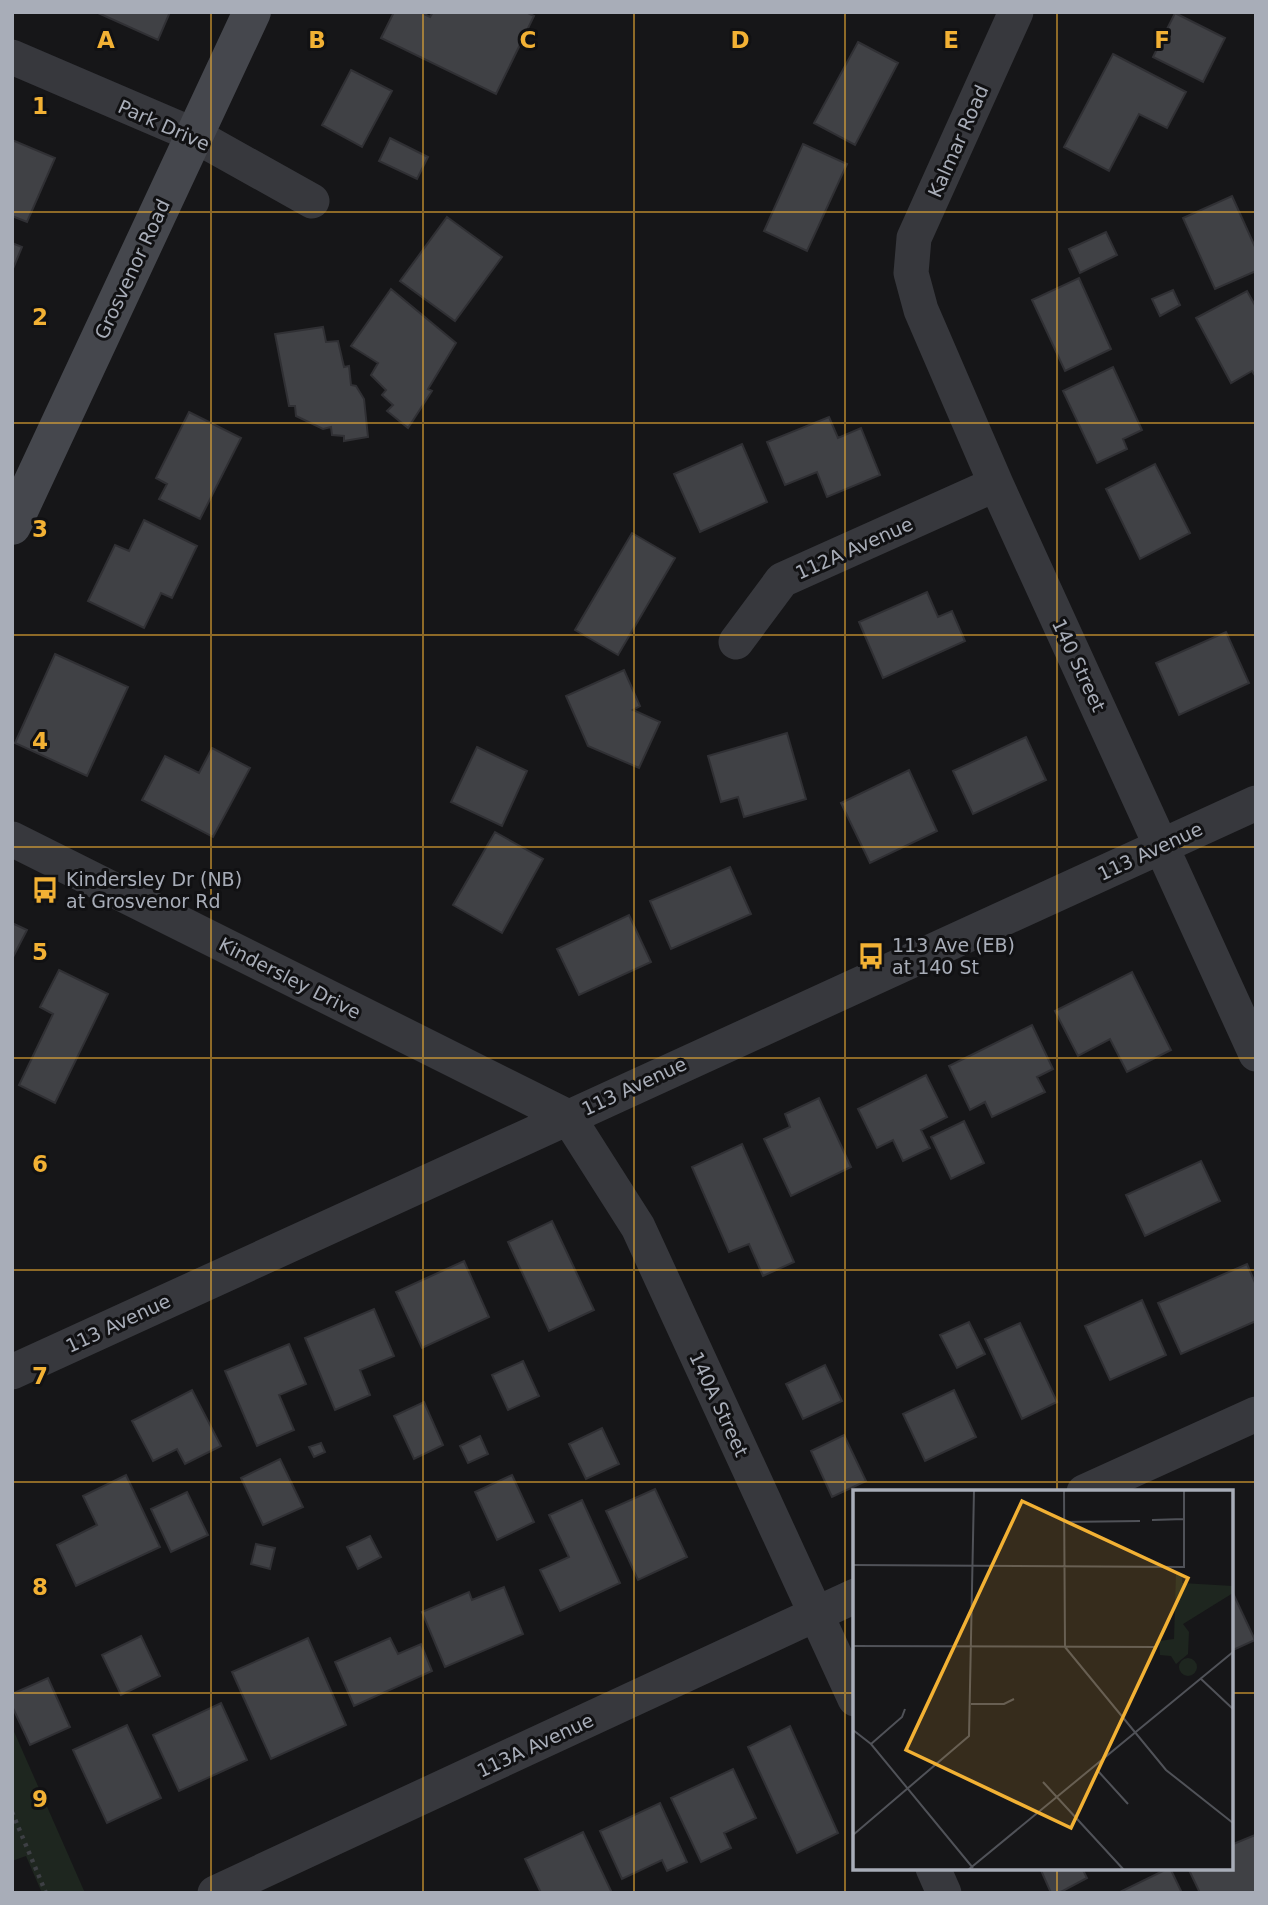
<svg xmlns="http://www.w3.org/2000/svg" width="1268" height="1905" font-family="'DejaVu Sans',sans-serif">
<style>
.green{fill:#1e261f}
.building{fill:#404145;stroke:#303034;stroke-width:2}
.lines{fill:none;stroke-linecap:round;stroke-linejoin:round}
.path{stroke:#3d3f44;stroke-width:4.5;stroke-dasharray:3.5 5;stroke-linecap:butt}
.street{stroke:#37383d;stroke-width:35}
.secondary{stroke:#45474d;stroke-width:38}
.grid{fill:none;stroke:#f2b134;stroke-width:2;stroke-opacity:0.55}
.labels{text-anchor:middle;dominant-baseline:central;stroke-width:6;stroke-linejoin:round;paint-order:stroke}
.street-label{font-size:19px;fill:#a8adb8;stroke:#111113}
.poi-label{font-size:19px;fill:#a8adb8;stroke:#111113;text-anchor:start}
.inset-road{fill:none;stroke:#505258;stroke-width:2}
.view{fill:#f2b134;fill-opacity:0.15;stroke:#f2b134;stroke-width:3.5}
.inset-edge{fill:none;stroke:#a8adb8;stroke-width:3.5}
.grid-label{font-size:23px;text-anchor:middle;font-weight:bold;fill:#f2b134;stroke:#111113;stroke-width:6;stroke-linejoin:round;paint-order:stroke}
</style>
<rect width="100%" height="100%" fill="#161618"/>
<!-- green -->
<path class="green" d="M12,1727L85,1893H42L26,1856L12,1861Z"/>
<!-- building -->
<path class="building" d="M96,12H170L158,40Z
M394,12H420L430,17L433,12H526L534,16L496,94L381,38Z
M1175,13L1225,38L1203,82L1153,57Z
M858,42L898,63L855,145L814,123Z
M1113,54L1186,92L1167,128L1139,114L1109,171L1064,147Z
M351,70L392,91L362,147L322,125Z
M390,138L428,157L417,179L379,161Z
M12,140L55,158L27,222L12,216Z
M803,144L847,164L807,251L764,231Z
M1232,196L1256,249V271L1215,289L1183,218Z
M447,217L502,257L455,321L400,281Z
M1106,232L1117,255L1080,273L1069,249Z
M12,243L22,247L12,271Z
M1079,278L1111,349L1065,371L1032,300Z
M391,289L456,343L428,389L432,391L408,428L387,411L393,405L382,395L386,390L371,375L378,363L351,346Z
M1173,290L1180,305L1160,316L1152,299Z
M1247,291L1256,307V377L1252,371L1231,383L1196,318Z
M323,327L326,342L338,341L344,367L349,366L351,385L356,386L364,399L368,437L344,441V436L332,435L331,427L323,429L296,416L295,406H289L275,334Z
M1113,367L1142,430L1123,439L1127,449L1097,463L1063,391Z
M189,412L241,438L200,519L159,499L167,484L156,478Z
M829,417L838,438L861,428L880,475L827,497L817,472L785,485L767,442Z
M742,444L767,502L700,532L674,474Z
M1155,464L1190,533L1140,559L1106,489Z
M144,520L197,546L172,598L161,593L144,628L88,601L115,545L129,551Z
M632,533L675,558L618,655L575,630Z
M927,592L938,617L952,611L965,641L883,678L859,622Z
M1226,632L1249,683L1179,715L1156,663Z
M55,654L128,687L87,776L15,743Z
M624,670L640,706L633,710L660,722L639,768L588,746L566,696Z
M787,733L806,799L744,817L738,797L721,802L708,756Z
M1026,737L1046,780L973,814L953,771Z
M477,747L527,771L502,826L451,802Z
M212,748L250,768L213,837L142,800L165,756L199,773Z
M909,770L937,831L870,863L841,803Z
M495,832L543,859L502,933L453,905Z
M730,867L751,914L671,949L650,901Z
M629,915L651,962L579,995L557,949Z
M12,923L27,930L12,959Z
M59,970L108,994L55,1103L19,1085L53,1014L40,1007Z
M1132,972L1171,1050L1127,1072L1110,1039L1078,1056L1055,1011Z
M1032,1025L1053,1069L1037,1077L1045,1092L992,1117L985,1102L970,1110L949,1066Z
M926,1075L947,1117L921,1130L930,1148L903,1161L893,1140L877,1148L858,1109Z
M819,1098L851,1167L791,1196L764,1139L790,1127L785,1114Z
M964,1121L984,1163L951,1179L931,1137Z
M742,1144L794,1262L763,1276L749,1244L729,1252L692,1167Z
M1201,1161L1220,1201L1145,1236L1126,1195Z
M552,1221L594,1310L549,1331L508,1242Z
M464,1261L489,1317L422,1348L396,1292Z
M1247,1264L1256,1285V1321L1181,1354L1158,1303Z
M1142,1300L1166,1355L1110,1380L1085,1326Z
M374,1309L394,1356L360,1370L370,1395L335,1410L305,1338Z
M969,1322L985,1354L957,1368L940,1335Z
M1020,1323L1057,1402L1022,1419L985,1339Z
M289,1344L306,1384L279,1395L294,1430L257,1446L225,1371Z
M523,1361L539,1396L508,1410L492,1375Z
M825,1365L842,1401L803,1419L786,1384Z
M192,1390L221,1446L185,1464L177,1449L153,1461L132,1421Z
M954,1390L976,1437L925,1461L903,1414Z
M424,1402L443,1445L414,1459L394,1416Z
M602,1428L619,1464L586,1479L569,1444Z
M844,1435L866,1481L832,1497L811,1451Z
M480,1436L488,1454L468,1463L460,1446Z
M321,1443L325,1452L314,1457L309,1447Z
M280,1459L303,1507L263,1525L241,1478Z
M126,1475L160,1547L76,1586L57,1545L97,1525L83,1496Z
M512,1475L534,1522L497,1540L475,1492Z
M655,1489L687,1557L638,1580L606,1511Z
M187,1492L208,1535L171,1552L151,1509Z
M582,1500L620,1583L560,1611L540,1570L569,1557L549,1515Z
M370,1536L381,1557L358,1569L347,1547Z
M256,1544L275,1548L270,1569L251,1564Z
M504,1587L523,1634L445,1667L422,1612L469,1592L472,1600Z
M1231,1589L1255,1640L1231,1651Z
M141,1636L160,1676L121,1695L102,1655Z
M308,1638L346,1725L271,1759L232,1672Z
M390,1638L398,1654L421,1644L432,1671L354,1706L335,1662Z
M48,1678L70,1727L30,1745L12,1706V1694Z
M221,1703L247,1760L179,1791L153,1735Z
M127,1725L161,1798L107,1823L73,1750Z
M790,1726L838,1833L797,1853L748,1747Z
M733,1769L756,1818L724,1833L731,1848L701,1862L671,1798Z
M660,1803L687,1862L667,1871L662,1860L622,1879L600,1831Z
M583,1832L612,1893H541L525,1859Z
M1255,1835L1256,1893H1200L1188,1868H1231V1845Z
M1040,1868H1082L1087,1878L1059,1893H1051Z
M1170,1868L1182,1893H1118L1169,1868Z"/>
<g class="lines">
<!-- path -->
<path class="path" d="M12,1812L46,1893"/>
<!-- street -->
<path class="street" d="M1016,12L914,238L911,273L921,310L996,484L1256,1054
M12,57L194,135L312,201
M736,642L782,580L996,484
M12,839L568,1117
M568,1117L638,1227L855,1699
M12,1372L1256,803
M1084,1492L1256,1414
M933,1868L944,1893
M215,1893L855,1596"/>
<!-- secondary -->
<path class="secondary" d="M12,526L252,12"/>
</g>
<!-- grid -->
<path class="grid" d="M211,12V1893M423,12V1893M634,12V1893M845,12V1893M1057,12V1492M12,212H1256M12,423H1256M12,635H1256M12,847H1256M12,1058H1256M12,1270H1256M12,1482H1256M12,1693H855M1231,1693H1256M1057,1868V1893"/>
<!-- icons -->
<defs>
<symbol id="bus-bare" viewBox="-9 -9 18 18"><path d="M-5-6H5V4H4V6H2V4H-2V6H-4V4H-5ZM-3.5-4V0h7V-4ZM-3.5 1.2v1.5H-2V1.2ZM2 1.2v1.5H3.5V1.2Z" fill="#f2b134" stroke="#111113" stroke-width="2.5" paint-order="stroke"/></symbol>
</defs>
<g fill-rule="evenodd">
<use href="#bus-bare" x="26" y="871" width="38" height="38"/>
<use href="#bus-bare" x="852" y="937" width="38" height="38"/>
</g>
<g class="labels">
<!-- street labels -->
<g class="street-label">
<text transform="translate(164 125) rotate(24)">Park Drive</text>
<text transform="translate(958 141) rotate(-66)">Kalmar Road</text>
<text transform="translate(132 269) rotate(-65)">Grosvenor Road</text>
<text transform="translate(854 548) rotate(-24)">112A Avenue</text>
<text transform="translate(1079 665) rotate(65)">140 Street</text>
<text transform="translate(1150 851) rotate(-25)">113 Avenue</text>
<text transform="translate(290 978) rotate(27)">Kindersley Drive</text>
<text transform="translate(634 1086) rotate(-25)">113 Avenue</text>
<text transform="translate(118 1323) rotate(-25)">113 Avenue</text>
<text transform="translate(719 1404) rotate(65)">140A Street</text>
<text transform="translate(535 1745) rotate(-25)">113A Avenue</text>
</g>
<!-- poi labels -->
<g class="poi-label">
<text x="66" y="879">Kindersley Dr (NB)<tspan x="66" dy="22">at Grosvenor Rd</tspan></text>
<text x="892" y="945">113 Ave (EB)<tspan x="892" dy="22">at 140 St</tspan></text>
</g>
</g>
<!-- overview -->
<g transform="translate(853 1490)">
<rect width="380" height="380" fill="#161618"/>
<path d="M323,83H329V93L380,96V103L330,134L336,142L335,164L323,174L318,166L307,165L306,151L321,149ZM326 177a9 9 0 1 1 18 0a9 9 0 1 1-18 0Z" fill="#1e261f"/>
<path class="inset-road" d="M211,0L212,157M299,30L331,29M210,32L287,31M0,75L331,77V0M0,156L304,157M212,157L313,280L380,333M347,188L380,219M118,214H151L161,209M0,240L18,254L120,378M18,254L49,227L52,219M245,281L275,314M190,292L271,380M0,345L116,246L121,0M115,380L380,162"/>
<path class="view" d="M169,11L335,88L218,338L53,260Z"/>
<rect width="380" height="380" class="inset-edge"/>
</g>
<g class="grid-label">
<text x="106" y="48">A</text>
<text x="317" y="48">B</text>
<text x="528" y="48">C</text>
<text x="740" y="48">D</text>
<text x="951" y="48">E</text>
<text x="1162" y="48">F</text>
<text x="40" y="114">1</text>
<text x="40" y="325">2</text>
<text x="40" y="537">3</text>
<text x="40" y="749">4</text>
<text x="40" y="960">5</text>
<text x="40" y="1172">6</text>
<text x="40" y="1384">7</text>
<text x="40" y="1595">8</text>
<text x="40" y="1807">9</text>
</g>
<!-- border -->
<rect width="1268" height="1905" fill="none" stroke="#a8adb8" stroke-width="28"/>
</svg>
